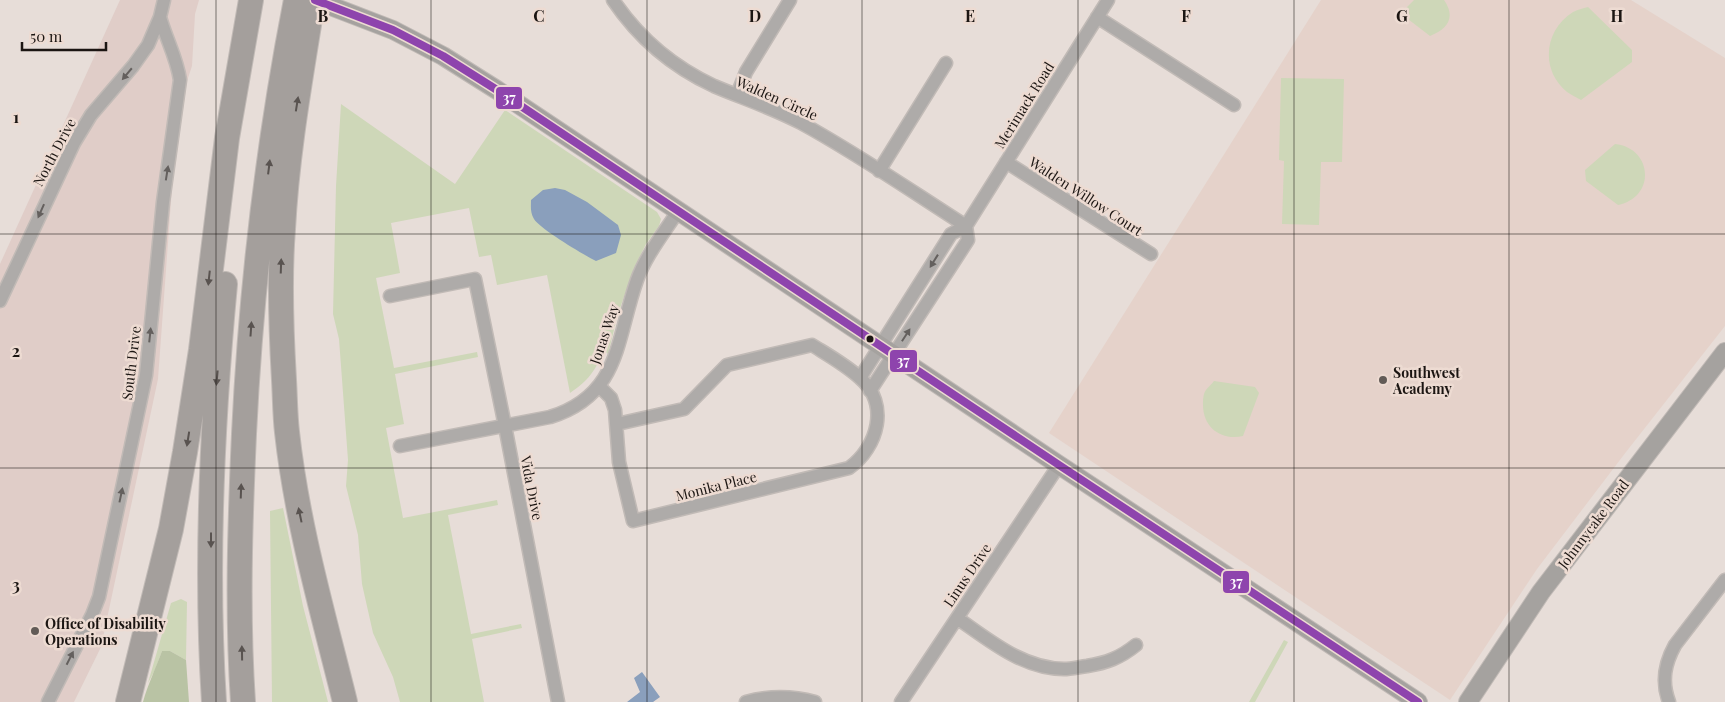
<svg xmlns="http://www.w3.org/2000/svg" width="1725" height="702" font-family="'Playfair Display',serif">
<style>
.commercial{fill:#e0cdc8}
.built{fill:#e5d2ca}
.green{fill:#ced7b8}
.forest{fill:#b9c3a4}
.water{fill:#8a9fbc}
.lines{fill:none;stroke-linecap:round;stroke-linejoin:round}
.street-casing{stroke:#c1bab6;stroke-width:15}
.secondary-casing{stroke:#c1bab6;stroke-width:20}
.highway-casing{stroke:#c1bab6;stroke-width:26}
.street{stroke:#aeaba9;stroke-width:12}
.secondary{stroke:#a5a29f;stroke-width:18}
.highway{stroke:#a49f9c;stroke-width:24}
.bus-1-casing{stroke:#eddbd2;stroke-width:11}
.bus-1{stroke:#8e44ad;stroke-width:8}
.oneway{fill:#64605e}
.oneway2{fill:#595350}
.grid{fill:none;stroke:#1b1512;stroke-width:1;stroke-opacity:0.55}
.bus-dot{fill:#1b1512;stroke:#eddbd2;stroke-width:2}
.poi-dot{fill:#625b57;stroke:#eddbd2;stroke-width:2}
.labels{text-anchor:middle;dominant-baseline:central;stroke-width:5;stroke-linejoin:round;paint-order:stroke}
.street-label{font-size:14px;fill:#1b1512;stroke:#eddbd2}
.poi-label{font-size:14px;font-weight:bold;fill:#1b1512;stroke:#eddbd2;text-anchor:start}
.grid-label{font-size:16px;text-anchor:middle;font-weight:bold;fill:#1b1512;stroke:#eddbd2;stroke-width:5;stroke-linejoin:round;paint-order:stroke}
.line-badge{stroke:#eddbd2;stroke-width:2}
.badge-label{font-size:14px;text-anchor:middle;font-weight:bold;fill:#fff}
</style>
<rect width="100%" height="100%" fill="#e7ddd8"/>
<!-- commercial -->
<path class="commercial" d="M120,0H199L195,14L192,66L187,81L172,188L158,379L101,647L74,702H0V264Z"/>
<!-- built -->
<path class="built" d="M1321,0H1631L1725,58V326L1626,452L1537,569L1450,700L1049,433Z"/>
<!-- green -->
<path class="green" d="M1414,0H1444C1456,17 1448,29 1430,36L1404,16V10Z
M1588,7L1632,50V62L1581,100C1576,97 1571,95 1567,92C1540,70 1544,30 1573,12C1577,10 1583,8 1588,7Z
M1281,78L1344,79L1342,162H1321L1319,225L1282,224L1284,161L1279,160Z
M341,104L455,184L505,110L657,212L661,219L659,226L646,244L634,268L618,314L608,354L604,350C595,371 589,380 570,393L547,275L497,285L491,255L479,257L469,208L391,223L400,273L376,278L394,368L477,352L478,357L395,374L404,424L386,428L403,518L497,500L498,505L448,515L471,634L521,624L522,628L472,639L484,702H400L393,677L373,633L362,584L358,535L346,486L348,460L339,339L333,314L336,186Z
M1615,144C1653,148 1656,197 1618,205L1586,181L1585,170Z
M1214,381L1255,387L1259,393L1243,436C1222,441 1203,428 1203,405C1203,400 1203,394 1206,390C1208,387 1212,384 1214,381Z
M283,508L303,606L328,702H272L270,511Z
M181,599L187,602L186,660L170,651H162L155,670L148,683L171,603Z
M1284,640L1288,642L1255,702H1249Z"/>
<!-- forest -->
<path class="forest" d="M162,651H170L186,660L189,702H143C148,684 156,668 162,651Z"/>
<!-- water -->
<path class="water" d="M555,188L565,190L587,202L618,225L621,235L616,253L596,261C584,255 540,229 534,219C530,212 531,207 531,200L543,190Z
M642,672L660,697L653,702H627L640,692L634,678Z"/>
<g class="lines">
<defs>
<path id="street" d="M613,0C638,37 673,67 714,86C742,98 773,108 801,123C858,154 911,191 966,226
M1097,17L1234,105
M737,95L746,72L790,0
M1006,162L1151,254
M879,171L946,63
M390,296L475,279L505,426L558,702
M0,301L74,143L91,115L133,66L148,45L160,17L164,0
M860,378L951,234L966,226L1108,0
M599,386L611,398L615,410L619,462L633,521L849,468C878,447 890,404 860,378C846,365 828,355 812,345L727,365L684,409L617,424
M870,391L968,240L966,226
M400,446L550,417C621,395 616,339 637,280C646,255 664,233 678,211
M957,618C989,640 1023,669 1064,669C1071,669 1079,667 1087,666C1106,663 1120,658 1136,645
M48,702L92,615L99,597L146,375L163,202L180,80C177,58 166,39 160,17
M746,702C768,696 793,696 815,702
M901,702L1059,465
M1669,702C1661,681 1665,663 1675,645L1725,580"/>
<path id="secondary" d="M315,0L393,30L443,56L497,90L1059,465L1418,702
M1468,702L1541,592L1725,352"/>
<path id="highway" d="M313,0C301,76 287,152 283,229C279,279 281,329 284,380C285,397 285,415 287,432C297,524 323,613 345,702
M128,702L171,529L185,452L201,350L227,138L251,0
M214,702C205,563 212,422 225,284
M243,702C237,613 240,523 244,434C251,289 268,143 296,0"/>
</defs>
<!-- street casing -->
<use href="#street" class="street-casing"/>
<!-- secondary casing -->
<use href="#secondary" class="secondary-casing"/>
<!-- highway casing -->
<use href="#highway" class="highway-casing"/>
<!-- street -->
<use href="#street" class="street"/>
<!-- secondary -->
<use href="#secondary" class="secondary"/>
<!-- highway -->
<use href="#highway" class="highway"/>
<defs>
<path id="bus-1" d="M315,0L393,30L443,56L497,90L1059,465L1418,702"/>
</defs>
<!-- bus-1 casing -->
<use href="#bus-1" class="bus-1-casing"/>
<!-- bus-1 -->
<use href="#bus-1" class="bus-1"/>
</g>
<!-- one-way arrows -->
<defs><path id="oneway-solid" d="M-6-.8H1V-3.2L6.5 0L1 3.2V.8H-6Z" transform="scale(1.25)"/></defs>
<g class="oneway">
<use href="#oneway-solid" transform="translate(127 74) rotate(130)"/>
<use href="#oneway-solid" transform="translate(167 173) rotate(-81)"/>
<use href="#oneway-solid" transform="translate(41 211) rotate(114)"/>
<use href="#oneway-solid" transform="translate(934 261) rotate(122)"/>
<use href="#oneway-solid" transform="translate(150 335) rotate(-84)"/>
<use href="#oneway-solid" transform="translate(906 335) rotate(-57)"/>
<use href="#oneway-solid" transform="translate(121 495) rotate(-78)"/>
<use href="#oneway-solid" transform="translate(70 658) rotate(-63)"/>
</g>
<g class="oneway2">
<use href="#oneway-solid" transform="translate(297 104) rotate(-81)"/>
<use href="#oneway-solid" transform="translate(269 167) rotate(-83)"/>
<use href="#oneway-solid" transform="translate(281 266) rotate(-88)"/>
<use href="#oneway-solid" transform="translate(209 278) rotate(96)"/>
<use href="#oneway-solid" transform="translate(251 329) rotate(-86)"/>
<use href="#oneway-solid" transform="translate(217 378) rotate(95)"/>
<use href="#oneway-solid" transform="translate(188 439) rotate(99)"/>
<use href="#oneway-solid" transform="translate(241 491) rotate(-88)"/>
<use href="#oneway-solid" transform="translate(300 515) rotate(-102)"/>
<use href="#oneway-solid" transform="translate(211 540) rotate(90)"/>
<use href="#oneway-solid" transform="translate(242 653) rotate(-91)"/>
</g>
<!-- grid -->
<path class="grid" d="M216,0V702M431,0V702M647,0V702M862,0V702M1078,0V702M1294,0V702M1509,0V702M0,234H1725M0,468H1725"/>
<!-- markers -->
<circle class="bus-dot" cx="870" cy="339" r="4.5"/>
<g class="poi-dot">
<circle cx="1383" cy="380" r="5"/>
<circle cx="35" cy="631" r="5"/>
</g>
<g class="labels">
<!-- street labels -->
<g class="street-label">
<text transform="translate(777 98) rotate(24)">Walden Circle</text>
<text transform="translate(1024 105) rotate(-58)">Merimack Road</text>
<text transform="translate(54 152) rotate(-62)">North Drive</text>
<text transform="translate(1086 196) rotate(33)">Walden Willow Court</text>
<text transform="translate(604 334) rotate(-71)">Jonas Way</text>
<text transform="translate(131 363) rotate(-83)">South Drive</text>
<text transform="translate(716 486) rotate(-14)">Monika Place</text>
<text transform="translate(532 488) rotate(79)">Vida Drive</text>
<text transform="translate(1593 524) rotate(-53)">Johnnycake Road</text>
<text transform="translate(967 575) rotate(-56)">Linus Drive</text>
</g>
<!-- poi labels -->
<g class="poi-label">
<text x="1393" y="372">Southwest<tspan x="1393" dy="16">Academy</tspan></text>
<text x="45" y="623">Office of Disability<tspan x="45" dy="16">Operations</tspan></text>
</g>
</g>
<g class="grid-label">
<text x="323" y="22">B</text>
<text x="539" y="22">C</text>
<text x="755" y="22">D</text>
<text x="970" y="22">E</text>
<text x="1186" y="22">F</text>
<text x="1402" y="22">G</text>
<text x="1617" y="22">H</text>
<text x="16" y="123">1</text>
<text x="16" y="357">2</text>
<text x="16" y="591">3</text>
</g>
<g class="line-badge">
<rect x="495" y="86" width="28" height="24" rx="5" fill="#8e44ad"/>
<rect x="889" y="349" width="29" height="24" rx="5" fill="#8e44ad"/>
<rect x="1222" y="570" width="28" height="24" rx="5" fill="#8e44ad"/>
</g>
<g class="badge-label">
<text x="509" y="103">37</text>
<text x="903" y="366">37</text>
<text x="1236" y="587">37</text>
</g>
<!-- scale -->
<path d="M22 42v8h84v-8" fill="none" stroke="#1b1512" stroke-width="2.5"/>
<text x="30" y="42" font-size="15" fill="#1b1512" stroke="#eddbd2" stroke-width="4" paint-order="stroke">50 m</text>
</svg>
